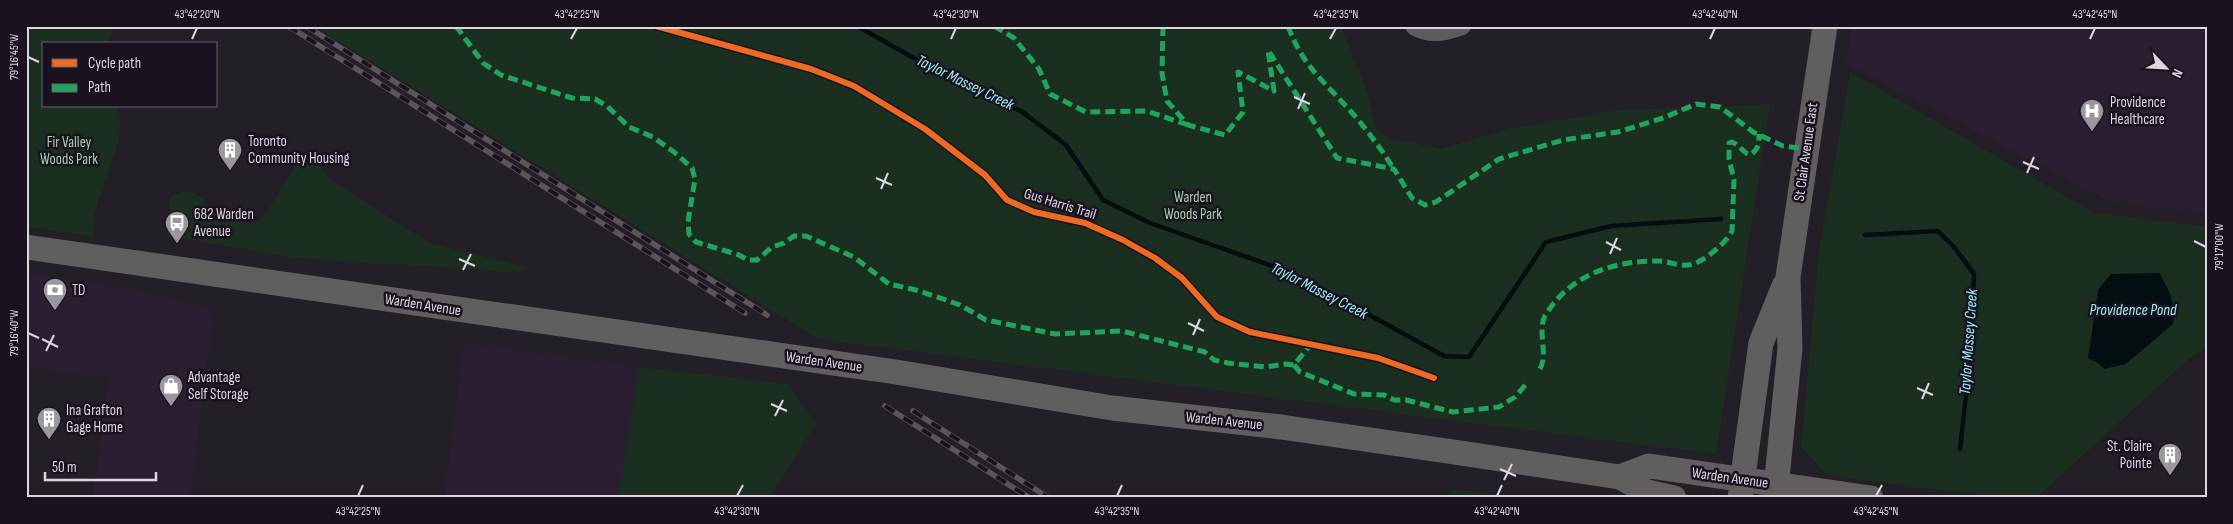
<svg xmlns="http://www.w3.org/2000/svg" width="2233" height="524" font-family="'Sofia Sans Condensed',sans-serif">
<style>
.built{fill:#2a1e31}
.green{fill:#1b2f20}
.water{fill:#030e10}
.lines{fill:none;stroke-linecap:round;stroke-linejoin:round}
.stream{stroke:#030e10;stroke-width:4.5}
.street{stroke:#5f5b5c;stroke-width:18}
.secondary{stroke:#625e5f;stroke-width:25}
.rail-casing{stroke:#5b5559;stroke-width:5.5}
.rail{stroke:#1b1220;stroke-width:4;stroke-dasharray:11;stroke-linecap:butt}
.quiet{stroke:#20a55d;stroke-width:5;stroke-dasharray:10 5;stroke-linecap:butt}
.cycleway-casing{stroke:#1b1220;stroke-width:9}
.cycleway{stroke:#ed6a23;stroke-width:6}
.ticks{fill:none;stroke:#ddd6e0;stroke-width:2}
.labels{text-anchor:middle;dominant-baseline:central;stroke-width:5;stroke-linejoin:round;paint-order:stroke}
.poi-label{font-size:15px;fill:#ddd6e0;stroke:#1b1220;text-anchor:start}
.park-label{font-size:15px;fill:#9ed4a6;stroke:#1b1220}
.street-label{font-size:15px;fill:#ddd6e0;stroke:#1b1220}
.water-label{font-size:16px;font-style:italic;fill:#99f0f6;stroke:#1b1220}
.neatline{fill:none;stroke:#ddd6e0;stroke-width:2}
.ticks-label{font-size:12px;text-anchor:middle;fill:#ddd6e0}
</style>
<rect width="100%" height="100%" fill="#241e26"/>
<!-- built -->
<path class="built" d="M1851,26H2207V213L2109,201L1846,64Z
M26,273L120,287L214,310L190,498H93L108,377L26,367Z
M464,342L639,367L618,498H444Z"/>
<!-- green -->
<path class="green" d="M26,26H113L108,44H44V106H116C132,135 97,190 94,221C93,226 95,232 95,237L26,226Z
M314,26H1341L1362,78L1377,129L1386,137L1441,149L1508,129L1619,110L1770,105L1716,454L818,339Z
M1850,72L2095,213L2207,227V349L2190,358L2036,498H2002L1827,475L1801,447L1819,251Z
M313,156L331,180L430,243L530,268L519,272L297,258L167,236L170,196L187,190L203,198L210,210L251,225L265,215L301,157Z
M639,367L788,384L816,424L769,498H618Z
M1451,489L1521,498H1447Z"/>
<!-- water -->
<path class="water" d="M2159,273C2169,288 2176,305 2173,324L2126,364L2104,369L2098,363L2088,358L2098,290L2111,274Z"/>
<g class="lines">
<!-- stream -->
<path class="stream" d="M857,26L960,84L1021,111L1066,145L1103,200L1150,223L1281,269L1326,291L1444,356L1469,357L1546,242L1611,226L1721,219
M1865,235L1938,231L1954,247L1974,274L1970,360L1960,449"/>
<!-- street -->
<path class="street" d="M1414,26C1430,36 1446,32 1462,26"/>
<!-- secondary -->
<path class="secondary" d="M26,247L896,372L1112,408L1281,427L1447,451L1620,477L1647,492L1674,498
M1620,477L1649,466L1871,498
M1740,498L1761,343L1784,286
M1775,498L1790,348L1788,277L1825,26"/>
<defs>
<path id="rail" d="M288,26L745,313
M306,26L767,315
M885,406L1030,498
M913,411L1049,498"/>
</defs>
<!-- rail casing -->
<use href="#rail" class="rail-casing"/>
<!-- rail -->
<use href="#rail" class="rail"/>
<!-- quiet -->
<path class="quiet" d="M456,26L483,63L501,75L572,98L595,99L607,106L629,127L653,137L674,152L692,168L695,179L688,222L689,234L696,242L739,255L748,260H757L772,247L784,243L794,236H806L854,257L889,284L916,290L946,300L960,305L986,320L1055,334L1122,331L1205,352L1214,360L1228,363L1266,367L1285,364L1294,365L1311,344
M994,26L1014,38L1039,69L1050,94L1086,112L1147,111L1188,125
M1163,26L1162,73L1167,101L1188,125L1225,135L1243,112L1238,72L1274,91L1268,50L1337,158L1394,169L1412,198L1425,205L1436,202L1499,159L1563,140L1618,132L1663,118L1696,104L1720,107L1753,132L1783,146L1807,149
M1288,26C1301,62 1319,77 1344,104C1363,124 1379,146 1394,169
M1294,365L1300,372L1354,394L1384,395L1394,400H1406L1453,412L1499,407L1515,397L1528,382
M1540,369C1549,353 1536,330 1546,314C1572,274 1613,261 1658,261C1668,261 1678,266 1688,265C1702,264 1726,243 1732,231L1734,180L1729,159V143L1732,142C1740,145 1742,152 1750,155C1759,149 1759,144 1759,134"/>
<defs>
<path id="cycleway" d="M656,26L811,69L854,86L925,129L985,175L1007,200L1034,212L1085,223L1123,240L1155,258L1182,278L1217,317L1250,332L1378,358L1434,378"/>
</defs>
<!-- cycleway casing -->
<use href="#cycleway" class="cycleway-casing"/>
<!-- cycleway -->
<use href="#cycleway" class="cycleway"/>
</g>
<!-- ticks -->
<path class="ticks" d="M192,39L197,28M571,39L577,28M951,39L956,28M1330,39L1336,28M1710,39L1715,28M2090,39L2095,28M28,57L39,62M1294,97L1310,104M1298,109L1305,93M2023,162L2039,169M2027,173L2034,157M876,178L892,185M881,189L888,173M2194,241L2206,247M1606,242L1621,250M1610,254L1617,238M459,259L475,266M463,270L471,254M1188,323L1204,331M28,333L39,338M1193,335L1200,319M42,339L58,347M46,351L54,335M1917,388L1933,395M1922,399L1929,383M771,404L787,411M775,416L783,400M1500,469L1516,476M1504,480L1512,464M358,496L363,485M737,496L743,485M1117,496L1122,485M1497,496L1502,485M1876,496L1882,485"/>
<!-- icons -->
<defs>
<symbol id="hospital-pin" viewBox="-11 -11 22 30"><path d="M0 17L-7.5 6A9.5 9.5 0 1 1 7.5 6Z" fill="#9c969f" stroke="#1b1220"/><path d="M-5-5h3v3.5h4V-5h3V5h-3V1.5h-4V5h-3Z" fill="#fff"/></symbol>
<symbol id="building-pin" viewBox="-11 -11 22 30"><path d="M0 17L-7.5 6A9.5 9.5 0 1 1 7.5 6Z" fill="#9c969f" stroke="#1b1220"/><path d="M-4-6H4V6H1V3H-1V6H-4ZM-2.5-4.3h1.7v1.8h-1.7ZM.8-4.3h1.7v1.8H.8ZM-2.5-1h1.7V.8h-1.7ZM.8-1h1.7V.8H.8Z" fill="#fff"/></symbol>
<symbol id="bus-pin" viewBox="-11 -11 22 30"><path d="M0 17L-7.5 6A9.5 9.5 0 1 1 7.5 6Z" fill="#9c969f" stroke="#1b1220"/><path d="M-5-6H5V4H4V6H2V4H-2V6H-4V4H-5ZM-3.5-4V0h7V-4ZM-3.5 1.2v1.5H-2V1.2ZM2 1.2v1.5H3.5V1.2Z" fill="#fff"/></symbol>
<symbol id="bank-pin" viewBox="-11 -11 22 30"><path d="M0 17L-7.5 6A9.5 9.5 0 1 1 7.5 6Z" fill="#9c969f" stroke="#1b1220"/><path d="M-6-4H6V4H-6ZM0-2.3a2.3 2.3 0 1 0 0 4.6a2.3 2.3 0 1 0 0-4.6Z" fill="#fff"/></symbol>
<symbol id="shop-pin" viewBox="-11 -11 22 30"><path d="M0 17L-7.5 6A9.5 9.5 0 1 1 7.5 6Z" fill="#9c969f" stroke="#1b1220"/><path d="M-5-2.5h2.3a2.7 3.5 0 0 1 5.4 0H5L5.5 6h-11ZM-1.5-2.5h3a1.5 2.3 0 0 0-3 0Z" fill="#fff"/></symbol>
</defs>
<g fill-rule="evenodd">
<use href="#hospital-pin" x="2078" y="97" width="28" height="38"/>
<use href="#building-pin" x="216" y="136" width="28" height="38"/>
<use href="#bus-pin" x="163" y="209" width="28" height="38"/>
<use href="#bank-pin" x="41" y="276" width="28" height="38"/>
<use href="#shop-pin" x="157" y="372" width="28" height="38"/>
<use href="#building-pin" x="35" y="405" width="28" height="38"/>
<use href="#building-pin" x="2156" y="441" width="28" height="38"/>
</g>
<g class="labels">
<!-- poi labels -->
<g class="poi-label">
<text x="2110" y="102">Providence<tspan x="2110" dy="17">Healthcare</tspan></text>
<text x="248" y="141">Toronto<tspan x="248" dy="17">Community Housing</tspan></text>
<text x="194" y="214">682 Warden<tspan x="194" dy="17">Avenue</tspan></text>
<text x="72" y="290">TD</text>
<text x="188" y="377">Advantage<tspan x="188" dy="17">Self Storage</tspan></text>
<text x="66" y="410">Ina Grafton<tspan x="66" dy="17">Gage Home</tspan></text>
<text x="2152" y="446" text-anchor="end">St. Claire<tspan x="2152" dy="17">Pointe</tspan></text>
</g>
<!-- park labels -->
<g class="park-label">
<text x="69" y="142">Fir Valley<tspan x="69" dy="17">Woods Park</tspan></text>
<text x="1193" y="197">Warden<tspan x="1193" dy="17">Woods Park</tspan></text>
</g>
<!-- street labels -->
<g class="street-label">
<text transform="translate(1806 152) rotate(-82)">St Clair Avenue East</text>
<text transform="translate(1060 204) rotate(17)">Gus Harris Trail</text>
<text transform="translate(423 305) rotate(9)">Warden Avenue</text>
<text transform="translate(824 362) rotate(8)">Warden Avenue</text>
<text transform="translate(1224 421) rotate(6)">Warden Avenue</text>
<text transform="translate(1730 478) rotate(8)">Warden Avenue</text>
</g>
<!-- water labels -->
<g class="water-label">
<text transform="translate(965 83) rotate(26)">Taylor Massey Creek</text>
<text transform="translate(1319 291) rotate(27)">Taylor Massey Creek</text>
<text x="2133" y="310">Providence Pond</text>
<text transform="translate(1969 342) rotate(-86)">Taylor Massey Creek</text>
</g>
</g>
<!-- border -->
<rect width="2233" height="524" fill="none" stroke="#1b1220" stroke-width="55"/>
<!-- legend -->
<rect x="42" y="42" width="175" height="65" fill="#1b1220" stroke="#69606d"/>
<rect x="52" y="59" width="25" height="8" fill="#ed6a23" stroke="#69606d"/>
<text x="88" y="68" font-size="15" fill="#ddd6e0">Cycle path</text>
<rect x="52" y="84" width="25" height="8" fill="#20a55d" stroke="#69606d"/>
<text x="88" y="92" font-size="15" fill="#ddd6e0">Path</text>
<!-- north arrow -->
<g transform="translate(2166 68) rotate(115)" stroke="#1b1220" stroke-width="4" paint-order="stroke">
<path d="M0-4L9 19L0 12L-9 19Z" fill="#ddd6e0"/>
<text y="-8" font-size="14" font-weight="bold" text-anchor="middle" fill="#ddd6e0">N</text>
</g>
<!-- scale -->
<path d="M45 472v8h111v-8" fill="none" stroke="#ddd6e0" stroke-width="2.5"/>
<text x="52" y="472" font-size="15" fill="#ddd6e0" stroke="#1b1220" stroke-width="4" paint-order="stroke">50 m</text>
<rect x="28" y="28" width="2178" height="468" class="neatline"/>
<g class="ticks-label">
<text x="197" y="18">43°42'20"N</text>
<text x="577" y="18">43°42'25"N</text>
<text x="956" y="18">43°42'30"N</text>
<text x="1336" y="18">43°42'35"N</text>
<text x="1715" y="18">43°42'40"N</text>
<text x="2095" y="18">43°42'45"N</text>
<text transform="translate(14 57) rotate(-90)" y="4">79°16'45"W</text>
<text transform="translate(2219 247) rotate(-90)" y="4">79°17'00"W</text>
<text transform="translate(14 333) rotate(-90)" y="4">79°16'40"W</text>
<text x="358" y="515">43°42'25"N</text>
<text x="737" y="515">43°42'30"N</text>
<text x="1117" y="515">43°42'35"N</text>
<text x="1497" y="515">43°42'40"N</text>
<text x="1876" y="515">43°42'45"N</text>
</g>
</svg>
